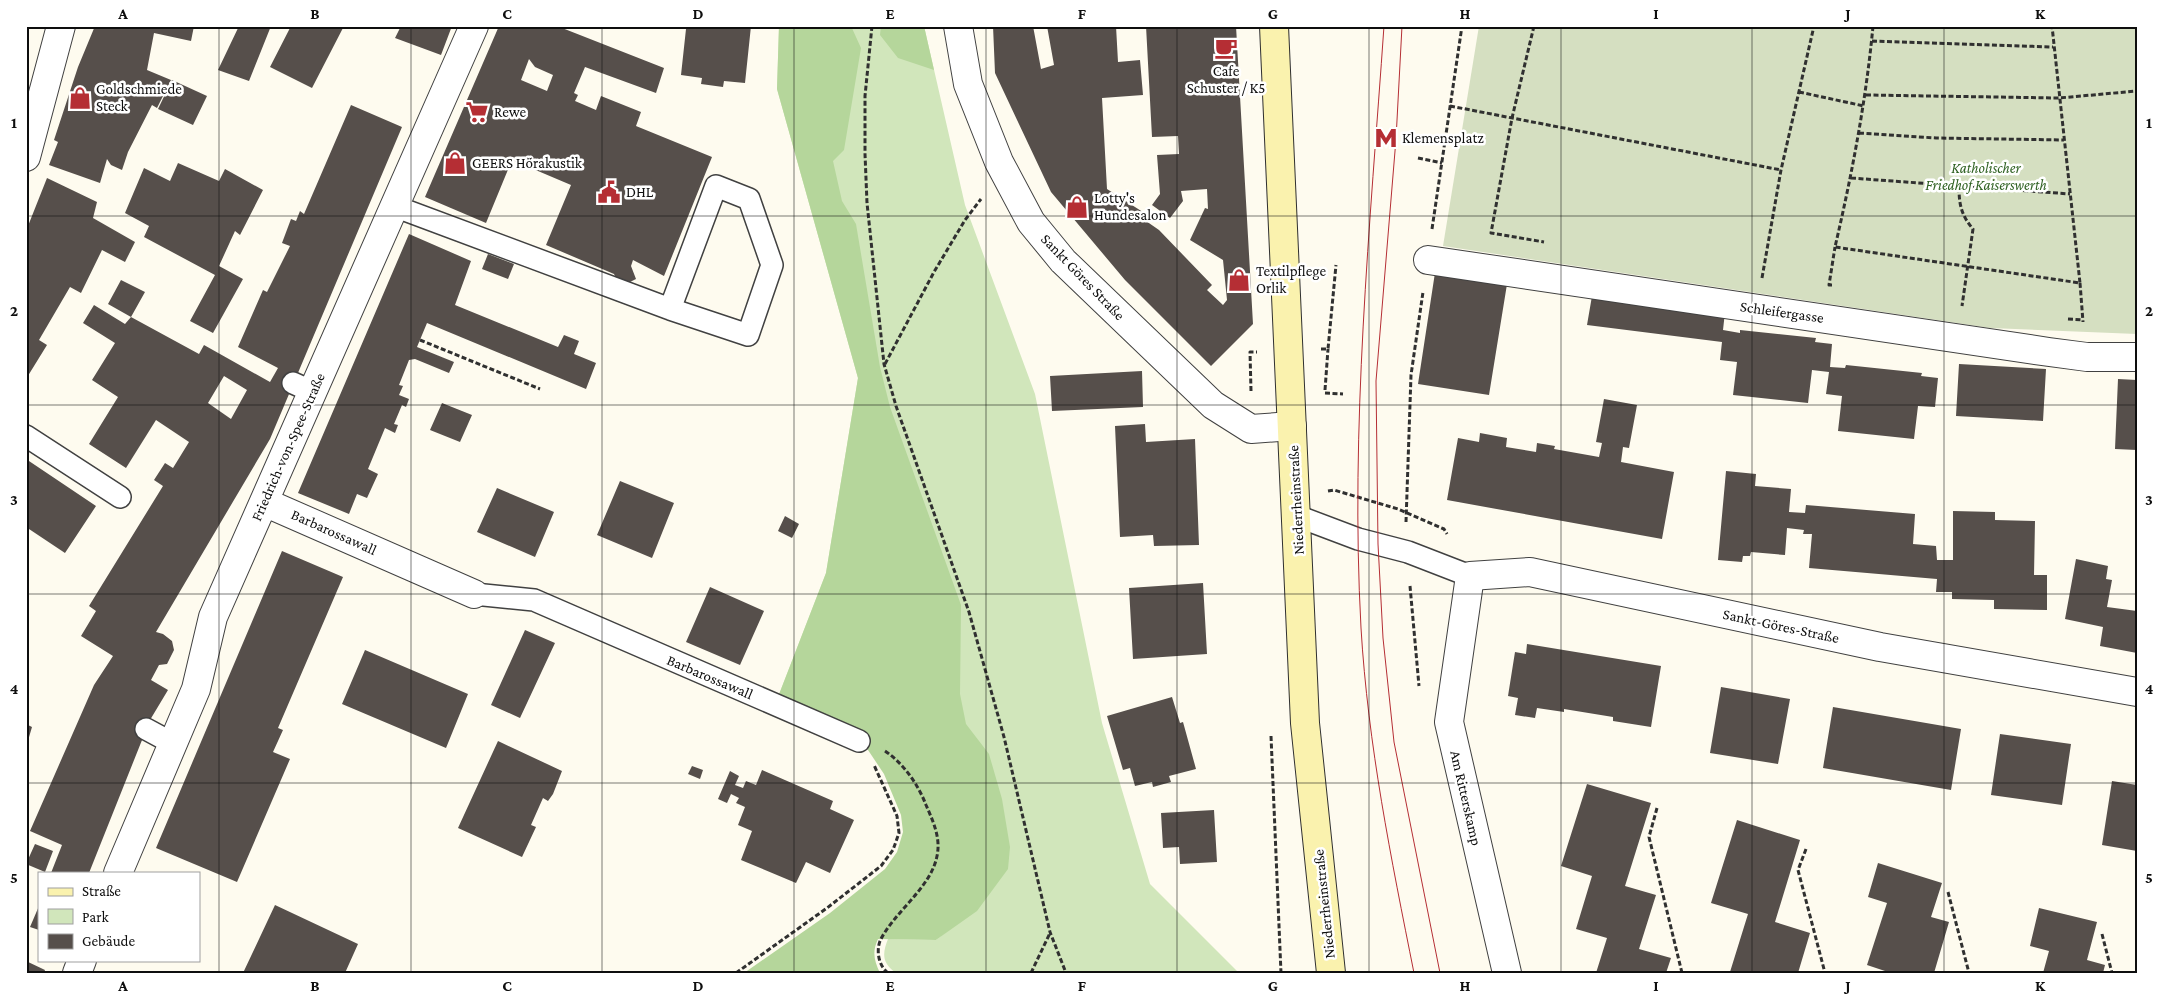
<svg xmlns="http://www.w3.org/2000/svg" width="2163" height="999" font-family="'Crimson Pro',serif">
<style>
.green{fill:#d1e6bb}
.forest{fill:#b5d69b}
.cemetery{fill:#d5dfc1}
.building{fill:#564f4b;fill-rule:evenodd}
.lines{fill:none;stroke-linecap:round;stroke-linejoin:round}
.service-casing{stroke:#414141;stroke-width:24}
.minor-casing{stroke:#414141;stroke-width:30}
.secondary-casing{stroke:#303030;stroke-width:30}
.path{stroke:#303030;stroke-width:3;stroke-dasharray:5 2.5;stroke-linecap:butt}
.service{stroke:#fff;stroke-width:21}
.minor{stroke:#fff;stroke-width:28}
.secondary{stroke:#faf2ae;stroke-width:28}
.tram{stroke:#b52e34;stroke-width:1}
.grid{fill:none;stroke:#0e0e0e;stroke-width:1;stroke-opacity:0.55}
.labels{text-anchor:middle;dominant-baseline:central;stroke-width:5;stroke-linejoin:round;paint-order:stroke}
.poi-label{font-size:15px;fill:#0e0e0e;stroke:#fff;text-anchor:start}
.park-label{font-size:15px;font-style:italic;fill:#2f6122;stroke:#fff}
.street-label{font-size:15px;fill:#0e0e0e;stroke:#fff}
.neatline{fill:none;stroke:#0e0e0e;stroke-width:2}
.grid-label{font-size:16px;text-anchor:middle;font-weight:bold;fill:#0e0e0e}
</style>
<rect width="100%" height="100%" fill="#fefbef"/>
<!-- green -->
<path class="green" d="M779,26H924L965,205L1035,394L1102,723L1150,884L1239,973H896C882,963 882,954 888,939L936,940L980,906L903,745L778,697L826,573L858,378L777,89Z"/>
<!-- forest -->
<path class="forest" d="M779,26H851L861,48L844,150L833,161L842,201L856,224L880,367L890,407L961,605L960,694L966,724L989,754L1002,799L1010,847L1008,869L977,911L936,940L878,939C872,952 874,960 880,973H744L830,913L885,869L897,852L903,832L901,815L884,774L860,738L778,697L826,573L858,378L777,89Z
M881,26H924L934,70L898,58L880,35Z"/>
<!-- cemetery -->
<path class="cemetery" d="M1479,26H2137V334L1990,328L1443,246Z"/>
<!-- building -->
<path class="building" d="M95,26H194L191,41L154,33L147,70L171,80L157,108L152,105L128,152L122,170L111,165L107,159L100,183L49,165L58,142L54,140L78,67Z
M239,26H271L249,81L218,70Z
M291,26H344L312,88L270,67Z
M401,26H452L441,55L395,38Z
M499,26H557L664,68L656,93L585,67L574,93L578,95L575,101L596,110L601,96L641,112L636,126L712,157L664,276L633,260L631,266L636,279L620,287L614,274L546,245L571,185L512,160L486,223L425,197ZM529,59L535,67L553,75L547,91L521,80Z
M674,26H751L745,83L724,81L723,87L701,84L702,78L681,75L686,29Z
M993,26H1033L1041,69L1054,65L1047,26H1116L1118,62L1140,60L1143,95L1102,98L1107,189L1149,216L1146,221L1159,230L1212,285L1207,290L1223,305L1227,300L1223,260L1190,240L1205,208L1208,209L1207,189L1181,191L1183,201L1170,218L1152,205L1160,194L1157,155L1179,154L1178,136L1152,137L1146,26H1236L1253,324L1211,366L1125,280L1051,192L995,73Z
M172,80L207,96L193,125L158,109Z
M351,105L402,127L270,439L156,632L163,634L172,641L174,650L167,664L159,665L151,680L168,690L150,720L89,873H51L62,845L30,831L94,685L113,656L81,636L96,611L89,606L163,486L154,480L165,463L173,468L189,442L156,420L126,468L89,444L118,397L92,380L115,343L83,323L94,305L125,324L131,317L199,354L204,345L270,382L278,368L238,347L263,290L267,292L290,246L282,243L291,219L296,221L300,211L304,214ZM224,376L247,390L231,419L208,403Z
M178,163L219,181L225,169L263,190L240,235L235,231L219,266L243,279L213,333L190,321L215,275L144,237L149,226L125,213L144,168L170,181Z
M47,178L97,202L93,218L135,242L125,262L102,250L81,293L70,287L39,340L47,345L26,379V231Z
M409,234L471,261L455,305L558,347L564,335L579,341L574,354L596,363L586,389L427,323L417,347L454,362L449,373L415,359L409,360L399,385L403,386L399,395L409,399L406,407L402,405L394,424L398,425L395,433L385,428L368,469L378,474L367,498L357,494L349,514L298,493Z
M488,254L514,264L508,279L482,269Z
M1436,266L1508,278L1489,395L1418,384Z
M121,280L145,292L131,317L108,304Z
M1592,296L1725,312L1723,330L1740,333V330L1816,338L1815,342L1832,344L1830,367L1845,368L1846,365L1922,373L1921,376L1938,378L1935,407L1918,406L1914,439L1838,431L1842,396L1826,394L1829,372L1812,370L1808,403L1733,395L1737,362L1720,360L1722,342L1587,325Z
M1959,364L2046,369L2043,421L1956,416Z
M1142,371L1143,407L1052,411L1050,376Z
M2118,379L2137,380V450L2115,449Z
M1604,399L1637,405L1629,448L1623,447L1621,462L1674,472L1662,539L1447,500L1458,438L1479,442L1480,433L1507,438L1506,447L1536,452L1537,443L1555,446L1554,449L1599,457L1602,443L1596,442Z
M442,403L472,415L460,442L430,430Z
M1145,424L1146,442L1195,439L1199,545L1154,546L1153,535L1120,537L1115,426Z
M26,459L96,506L65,553L26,527Z
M1726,471L1756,474L1755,486L1791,489L1789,512L1805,513L1806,505L1915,514L1913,544L1936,546L1937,560H1953V511L1995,512V520L2035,521L2034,575H2047V610L1994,609V600L1952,599V592H1936L1937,579L1809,568L1812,534H1803L1804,530L1787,528L1785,555L1751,552L1750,556H1743L1742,562L1718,560Z
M620,481L674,503L652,558L597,535Z
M497,488L554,512L535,557L477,532Z
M785,516L799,524L792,538L778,531Z
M282,551L343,577L278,728L283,730L273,752L290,759L237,882L156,848Z
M2076,559L2108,566L2106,579L2112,580L2107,607L2137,611V653L2100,646L2103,627L2065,619Z
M1203,583L1207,654L1133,659L1129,588Z
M710,587L764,611L740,665L686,642Z
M525,630L555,643L520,718L491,705Z
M1527,644L1661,666L1651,727L1613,721V717L1564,709V712L1537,708L1535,718L1515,715L1518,698L1508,696L1515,652L1526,654Z
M365,650L468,694L446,748L342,704Z
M1721,687L1790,699L1778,764L1710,753Z
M1172,697L1180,723L1183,722L1196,769L1169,776L1171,782L1153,787L1152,782L1135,786L1130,768L1123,770L1107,716Z
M1833,707L1961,729L1951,790L1823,768Z
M26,724L32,727L27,744H26Z
M2000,734L2071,744L2062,805L1991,795Z
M498,741L562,771L553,794L548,801L543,798L531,825L536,827L522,857L458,828Z
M692,766L703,770L700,779L688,774Z
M762,770L833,801L830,809L854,820L830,873L806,862L796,883L741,860L752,831L738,825L745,807L736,803L739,798L731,794L727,803L718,799L730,771L739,776L735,785L743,788L746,781L756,785Z
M2112,781L2137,785V851L2102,845Z
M1587,784L1651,803L1625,886L1656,895L1639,949L1671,958L1666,973H1596L1607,938L1576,929L1592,876L1561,866Z
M1214,810L1217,862L1180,864L1179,847L1163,848L1161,813Z
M1737,820L1800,840L1775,922L1810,933L1798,973L1730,972L1748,914L1711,903Z
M35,844L53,851L45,872L26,864Z
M1878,863L1942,883L1931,917L1949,922L1934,973H1891L1867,965L1887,903L1868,897Z
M275,905L358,944L345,973H243Z
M39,906V930L30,927Z
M2039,908L2097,922L2087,960L2105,965L2103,973H2043L2049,951L2030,946Z
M26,961L45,970L44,973H26Z"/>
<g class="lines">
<defs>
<path id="service" d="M394,206L670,309L748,335L772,265L749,199L716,186L670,309
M293,383L313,392
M26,436L120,497
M1297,516L1358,539L1408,552L1470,576
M474,594L534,600L859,741
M146,729L172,743"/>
<path id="minor" d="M958,26L968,84L999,162L1031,222L1063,261L1213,405L1251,429L1292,426
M26,157L61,26
M1428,260L2049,352L2087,357H2137
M264,502L474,594
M118,873L196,689L213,617L474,26
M77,973L82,960
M1507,973L1449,722L1470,576L1530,572L1880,647L2137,692"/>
<path id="secondary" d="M1274,26L1305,723L1331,973"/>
</defs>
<!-- service casing -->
<use href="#service" class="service-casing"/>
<!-- minor casing -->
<use href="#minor" class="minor-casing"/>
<!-- secondary casing -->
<use href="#secondary" class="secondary-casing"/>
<!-- path -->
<path class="path" d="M872,26L865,96V154L867,203L884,364L896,406L969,612L1004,737L1050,932L1066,973
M1356,26H1360
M1534,26L1512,118L1491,233L1544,242
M1873,26C1866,101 1852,174 1835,247L2080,283L2052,26
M1872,41L2053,47
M1799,92L1864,106
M1866,95L2059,98L2137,91
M1450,106L1781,170
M1859,133L1936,138L2064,140
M1418,158L1442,163
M1851,178L2070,194
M1959,187C1959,204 1961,215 1973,229L1962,306
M1432,229L1462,26
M1762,278L1781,170L1814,26
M2080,283L2083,322
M1832,285H1829L1835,247
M2068,319L2083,320
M420,340L540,389
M1321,349H1328L1336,265
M885,364L934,272L965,220L981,199
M1325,390L1328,349
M1251,391L1250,352H1257
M1325,393L1343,394
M1328,491L1334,490L1398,509L1444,529L1447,534
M1406,522L1411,375L1423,292
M1410,586L1419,686
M1271,736L1281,973
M885,751C903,763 918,784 926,805C933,821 941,838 937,856C931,888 893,913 880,941C876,952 879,966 888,973
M1657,808L1649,837L1682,973
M1806,849L1798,870L1825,973
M1948,892L1969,973
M2102,934L2112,973
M736,973L827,908L881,866L893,850L899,833L897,816L874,765
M1031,973L1050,933"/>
<!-- service -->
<use href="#service" class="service"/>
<!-- minor -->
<use href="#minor" class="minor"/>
<!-- secondary -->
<use href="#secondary" class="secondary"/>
<!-- tram -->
<path class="tram" d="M1384,26C1370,227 1350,427 1361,628C1368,745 1391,858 1414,973
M1402,26L1396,139L1376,381L1378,544L1383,638L1394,742L1440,973"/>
</g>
<!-- grid -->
<path class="grid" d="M219,26V973M411,26V973M602,26V973M794,26V973M986,26V973M1177,26V973M1369,26V973M1561,26V973M1752,26V973M1944,26V973M26,216H2137M26,405H2137M26,594H2137M26,783H2137"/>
<!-- icons -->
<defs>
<symbol id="cafe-bare" viewBox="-9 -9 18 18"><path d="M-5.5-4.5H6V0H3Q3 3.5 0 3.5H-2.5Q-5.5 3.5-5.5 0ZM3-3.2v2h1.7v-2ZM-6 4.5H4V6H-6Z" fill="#b52e34" stroke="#fff" stroke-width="2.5" paint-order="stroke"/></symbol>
<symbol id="shop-bare" viewBox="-9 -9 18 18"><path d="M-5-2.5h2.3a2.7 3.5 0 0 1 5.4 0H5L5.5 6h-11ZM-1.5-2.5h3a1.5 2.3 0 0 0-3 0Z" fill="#b52e34" stroke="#fff" stroke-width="2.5" paint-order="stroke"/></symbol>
<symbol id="supermarket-bare" viewBox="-9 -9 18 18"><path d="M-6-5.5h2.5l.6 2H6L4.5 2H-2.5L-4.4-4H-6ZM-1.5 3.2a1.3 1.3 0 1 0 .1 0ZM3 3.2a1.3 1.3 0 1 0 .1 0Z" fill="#b52e34" stroke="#fff" stroke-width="2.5" paint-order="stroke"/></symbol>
<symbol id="metro-bare" viewBox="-9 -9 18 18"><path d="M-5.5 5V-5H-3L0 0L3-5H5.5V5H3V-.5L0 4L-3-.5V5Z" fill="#b52e34" stroke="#fff" stroke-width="2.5" paint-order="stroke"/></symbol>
<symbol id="civic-bare" viewBox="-9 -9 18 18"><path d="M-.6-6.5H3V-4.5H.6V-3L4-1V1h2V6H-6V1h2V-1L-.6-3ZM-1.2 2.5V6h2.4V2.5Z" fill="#b52e34" stroke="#fff" stroke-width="2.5" paint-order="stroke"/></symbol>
</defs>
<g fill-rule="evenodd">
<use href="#cafe-bare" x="1210" y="32" width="32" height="32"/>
<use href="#shop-bare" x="64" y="82" width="32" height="32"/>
<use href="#supermarket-bare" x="461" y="96" width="32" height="32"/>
<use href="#metro-bare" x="1370" y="122" width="32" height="32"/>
<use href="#shop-bare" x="439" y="147" width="32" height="32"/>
<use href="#civic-bare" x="593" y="176" width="32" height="32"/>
<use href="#shop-bare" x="1061" y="191" width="32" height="32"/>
<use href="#shop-bare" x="1223" y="264" width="32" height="32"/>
</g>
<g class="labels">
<!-- poi labels -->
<g class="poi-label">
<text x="1226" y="71" text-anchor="middle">Cafe<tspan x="1226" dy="17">Schuster / K5</tspan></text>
<text x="96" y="89">Goldschmiede<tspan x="96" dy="17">Steck</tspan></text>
<text x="494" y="112">Rewe</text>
<text x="1402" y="138">Klemensplatz</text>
<text x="472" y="163">GEERS Hörakustik</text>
<text x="626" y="192">DHL</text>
<text x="1094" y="198">Lotty's<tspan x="1094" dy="17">Hundesalon</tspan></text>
<text x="1256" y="271">Textilpflege<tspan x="1256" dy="17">Orlik</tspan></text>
</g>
<!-- park labels -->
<g class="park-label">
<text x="1986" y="168">Katholischer<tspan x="1986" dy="17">Friedhof Kaiserswerth</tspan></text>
</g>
<!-- street labels -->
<g class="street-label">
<text transform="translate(1083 277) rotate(46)">Sankt Göres Straße</text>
<text transform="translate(1782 312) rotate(8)">Schleifergasse</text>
<text transform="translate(288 447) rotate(-66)">Friedrich-von-Spee-Straße</text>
<text transform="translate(1296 500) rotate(-93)">Niederrheinstraße</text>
<text transform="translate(334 532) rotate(24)">Barbarossawall</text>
<text transform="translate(1781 626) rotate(12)">Sankt-Göres-Straße</text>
<text transform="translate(710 677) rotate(23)">Barbarossawall</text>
<text transform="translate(1466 798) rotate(77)">Am Ritterskamp</text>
<text transform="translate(1324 904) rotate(-96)">Niederrheinstraße</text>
</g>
</g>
<!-- border -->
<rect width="2163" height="999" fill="none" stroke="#ffffff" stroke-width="55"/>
<!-- legend -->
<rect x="38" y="872" width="162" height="90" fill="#ffffff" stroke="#9f9f9f"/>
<rect x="48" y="888" width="25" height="8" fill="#faf2ae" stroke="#9f9f9f"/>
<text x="82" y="896" font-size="15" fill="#0e0e0e">Straße</text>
<rect x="48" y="909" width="25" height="15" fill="#d1e6bb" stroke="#9f9f9f"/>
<text x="82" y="922" font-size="15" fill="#0e0e0e">Park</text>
<rect x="48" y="934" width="25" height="15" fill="#564f4b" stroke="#9f9f9f"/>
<text x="82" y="946" font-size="15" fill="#0e0e0e">Gebäude</text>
<rect x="28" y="28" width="2108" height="944" class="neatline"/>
<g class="grid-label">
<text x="123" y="19">A</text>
<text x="315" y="19">B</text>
<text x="507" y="19">C</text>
<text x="698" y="19">D</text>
<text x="890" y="19">E</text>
<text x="1082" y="19">F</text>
<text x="1273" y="19">G</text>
<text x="1465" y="19">H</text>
<text x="1656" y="19">I</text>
<text x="1848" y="19">J</text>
<text x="2040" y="19">K</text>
<text x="14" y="128">1</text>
<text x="2149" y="128">1</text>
<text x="14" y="316">2</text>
<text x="2149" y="316">2</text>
<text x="14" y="505">3</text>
<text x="2149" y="505">3</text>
<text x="14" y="694">4</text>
<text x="2149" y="694">4</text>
<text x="14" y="883">5</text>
<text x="2149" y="883">5</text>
<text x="123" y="991">A</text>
<text x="315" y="991">B</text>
<text x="507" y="991">C</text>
<text x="698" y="991">D</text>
<text x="890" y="991">E</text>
<text x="1082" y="991">F</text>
<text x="1273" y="991">G</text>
<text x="1465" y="991">H</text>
<text x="1656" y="991">I</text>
<text x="1848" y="991">J</text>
<text x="2040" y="991">K</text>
</g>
</svg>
